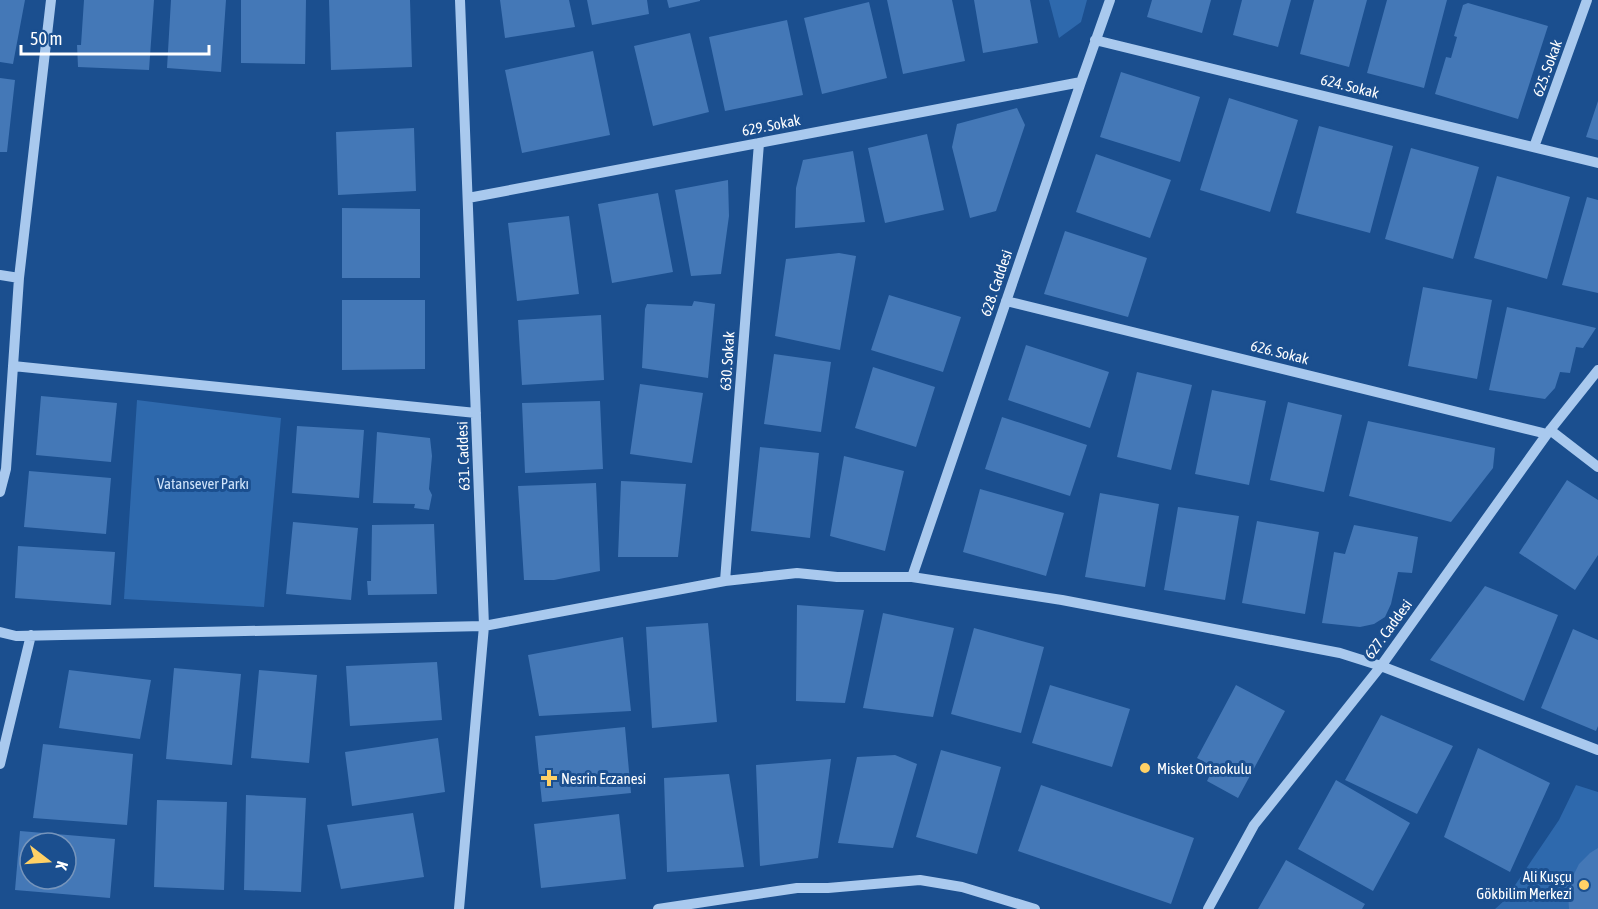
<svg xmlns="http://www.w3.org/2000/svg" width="1598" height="909" font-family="'Asap Condensed',sans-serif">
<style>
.green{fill:#2e69ad}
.building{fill:#4478b7;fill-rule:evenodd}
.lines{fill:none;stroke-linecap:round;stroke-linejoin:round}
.minor{stroke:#a9c9ee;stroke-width:10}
.poi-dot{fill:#ffd166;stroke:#1b4f8f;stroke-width:2}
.labels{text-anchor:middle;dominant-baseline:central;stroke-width:6;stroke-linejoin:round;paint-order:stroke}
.street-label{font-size:15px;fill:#fff;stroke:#1b4f8f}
.park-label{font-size:15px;fill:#cfe3fa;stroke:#1b4f8f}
.poi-label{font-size:15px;fill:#fff;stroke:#1b4f8f;text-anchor:start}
</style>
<rect width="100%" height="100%" fill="#1b4f8f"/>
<!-- green -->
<path class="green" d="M1049,0H1087L1081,22L1059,38Z
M137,400L281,418L264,607L124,599Z
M1576,785L1598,792V909H1495L1505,900L1559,820Z"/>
<!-- building -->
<path class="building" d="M0,0H25L13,64L0,62Z
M84,0H154L149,70L78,67L77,45H81Z
M171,0H226L221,72L167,68Z
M241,0H306L305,64L241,63Z
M329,0H410L412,67L331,70Z
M500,0H569L575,27L505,38Z
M587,0H647L649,14L592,25Z
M667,0H700V1L669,8Z
M887,0H952L965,61L903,74Z
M974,0H1030L1038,43L983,53Z
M1152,0H1211L1202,33L1147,17Z
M1242,0H1291L1278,47L1233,35Z
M1314,0H1367L1349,67L1300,54Z
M1387,0H1447L1424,88L1367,73Z
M869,2L887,78L822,94L804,18Z
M1468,3L1548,26L1518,119L1435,94L1446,57L1451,58L1457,37L1454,36L1463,5Z
M787,20L803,95L725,111L709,37Z
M690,33L709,112L653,126L634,46Z
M593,51L610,135L522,153L505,70Z
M1121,72L1200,97L1180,162L1100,137Z
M0,78L15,80L7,152H0Z
M1229,98L1298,120L1270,212L1200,190Z
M1598,101V140L1586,137Z
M1017,108L1025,125L996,211L970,218L952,147L957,124Z
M1319,126L1393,146L1370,233L1296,213Z
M414,128L416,191L338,195L336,132Z
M927,134L944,210L885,223L868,148Z
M1411,148L1479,167L1453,259L1385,239Z
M853,151L865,222L795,228L796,188L803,160Z
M1096,154L1171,180L1150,238L1076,212Z
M1497,176L1570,197L1547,279L1474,258Z
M728,180L729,216L721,274L691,276L675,190Z
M658,193L673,272L612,283L598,204Z
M1587,197L1598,200V293L1562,285Z
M342,208L420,209V278H342Z
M569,216L579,294L517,301L508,223Z
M1065,231L1147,258L1128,317L1044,294Z
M839,253L856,256L840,350L775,336L786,259Z
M1423,287L1492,300L1477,379L1408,366Z
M889,295L961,317L943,372L871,350Z
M342,300H425V369L342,370Z
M694,301L715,304L708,378L642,368L645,309L647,304L692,306Z
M1507,307L1596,328L1583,348L1576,347L1570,373L1560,372L1555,388L1545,399L1489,390Z
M601,315L604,380L522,385L518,320Z
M1026,345L1109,372L1090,428L1008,400Z
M774,354L831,362L821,432L764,424Z
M873,367L935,387L916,447L855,428Z
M1137,372L1192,385L1171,470L1117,457Z
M640,384L703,393L692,463L630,454Z
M1212,390L1266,401L1249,485L1195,474Z
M41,396L117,403L111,462L36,455Z
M600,401L603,469L525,473L522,403Z
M1288,402L1342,415L1324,492L1270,480Z
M1002,417L1087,445L1070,496L985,469Z
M1368,421L1495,448L1493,468L1451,522L1349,496Z
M297,426L364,430L359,498L292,493Z
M377,432L430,438L432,456L429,489L432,495L429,510L414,508L415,504L373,503Z
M760,447L819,453L810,538L751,531Z
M844,456L904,471L885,551L830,536Z
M29,471L111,478L106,534L24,527Z
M1567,480L1598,500V555L1575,590L1519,553Z
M621,481L686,484L678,557H618Z
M596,483L600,571L554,580H524L518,486Z
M980,489L1064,513L1046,576L963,552Z
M1100,493L1159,504L1145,587L1085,577Z
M1178,507L1239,516L1225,600L1164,590Z
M1257,521L1319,532L1305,614L1242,603Z
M293,522L358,528L351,600L286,594Z
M434,524L437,594L368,595L367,581H371L372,525Z
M1354,525L1418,537L1412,573L1398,572L1391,604L1385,617L1374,624L1360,627L1322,623L1334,552L1345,554Z
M18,546L115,552L111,605L15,598Z
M1485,586L1558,615L1524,701L1430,660Z
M797,605L864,610L845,703L796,701Z
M883,613L954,628L933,717L863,708Z
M708,623L717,722L652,728L646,627Z
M974,628L1044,647L1021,733L951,714Z
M1573,629L1598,640V726L1596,731L1541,708Z
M623,637L631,711L539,716L528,655Z
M437,662L442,720L350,726L346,666Z
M174,668L241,674L232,765L166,759Z
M69,670L151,680L140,739L59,728Z
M259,670L317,675L309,763L251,758Z
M1050,685L1130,709L1112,767L1032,743Z
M1236,685L1285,711L1238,798L1207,781L1214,767L1197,758Z
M1381,715L1453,746L1417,814L1345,780Z
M625,727L631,793L542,802L535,736Z
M438,738L445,792L352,806L345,752Z
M43,744L133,754L127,825L33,818Z
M1478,748L1550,783L1510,872L1444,837Z
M941,750L1001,767L977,854L916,837Z
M895,755L917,764L893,848L838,843L857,757Z
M831,759L818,858L760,866L756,765Z
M729,774L744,867L667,872L664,778Z
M1336,780L1410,823L1373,891L1298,849Z
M1041,785L1194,838L1171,904L1018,851Z
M246,795L306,798L301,892L244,890Z
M157,800L227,802L224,890L154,887Z
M413,813L424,877L341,889L327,825Z
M619,814L626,879L541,888L534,824Z
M20,831L115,839L110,898L15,890ZM30,843H66V879H30Z
M1598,848V909H1569L1568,893L1572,878L1579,864L1590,853Z
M1286,860L1365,904L1362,909H1258Z"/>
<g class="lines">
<!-- minor -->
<path class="minor" d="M1095,40L1598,163
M1534,147L1587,0
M468,198L1081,82
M0,275L19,278
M1006,301L1547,434
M13,366L476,413
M1550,430L1598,467
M0,492L6,469L19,278L51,0
M912,577L1081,82L1110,0
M725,581L759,143
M0,632L16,636L484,626L725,581L797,573L837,577H912L1062,600L1340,653L1381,666L1598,750
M0,764L31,635
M459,909L484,626L460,0
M658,909L797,888H828L920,880L962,887L1035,909
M1208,909L1254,825L1381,666L1547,434L1598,370"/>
</g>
<!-- markers -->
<g class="poi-dot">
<circle cx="1145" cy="768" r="6"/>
<path d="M546 769h6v6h6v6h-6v6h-6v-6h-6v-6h6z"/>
<circle cx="1584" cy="885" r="6"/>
</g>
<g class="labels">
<!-- street labels -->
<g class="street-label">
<text transform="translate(1547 68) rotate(-70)">625. Sokak</text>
<text transform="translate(1350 86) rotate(14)">624. Sokak</text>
<text transform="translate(771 125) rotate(-11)">629. Sokak</text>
<text transform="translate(996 283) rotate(-71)">628. Caddesi</text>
<text transform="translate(1280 352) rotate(14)">626. Sokak</text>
<text transform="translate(727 361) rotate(-86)">630. Sokak</text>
<text transform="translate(463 456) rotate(-92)">631. Caddesi</text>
<text transform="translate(1388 629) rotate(-54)">627. Caddesi</text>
</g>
<!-- park labels -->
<g class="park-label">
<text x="203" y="483">Vatansever Parkı</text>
</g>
<!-- poi labels -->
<g class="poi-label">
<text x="1157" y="768">Misket Ortaokulu</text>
<text x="561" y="778">Nesrin Eczanesi</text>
<text x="1572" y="876" text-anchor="end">Ali Kuşçu<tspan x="1572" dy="17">Gökbilim Merkezi</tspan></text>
</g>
</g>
<!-- north arrow -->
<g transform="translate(48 861) rotate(107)"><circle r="28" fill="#1b4f8f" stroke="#7695bc" stroke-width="1.5"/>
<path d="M0-4.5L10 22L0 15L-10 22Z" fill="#ffd166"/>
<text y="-9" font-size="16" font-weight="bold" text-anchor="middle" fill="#ffffff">K</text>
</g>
<!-- scale -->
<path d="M21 45v9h188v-9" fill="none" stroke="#ffffff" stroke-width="3"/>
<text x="30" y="45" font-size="18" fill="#ffffff" stroke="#1b4f8f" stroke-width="4.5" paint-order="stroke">50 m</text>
</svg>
